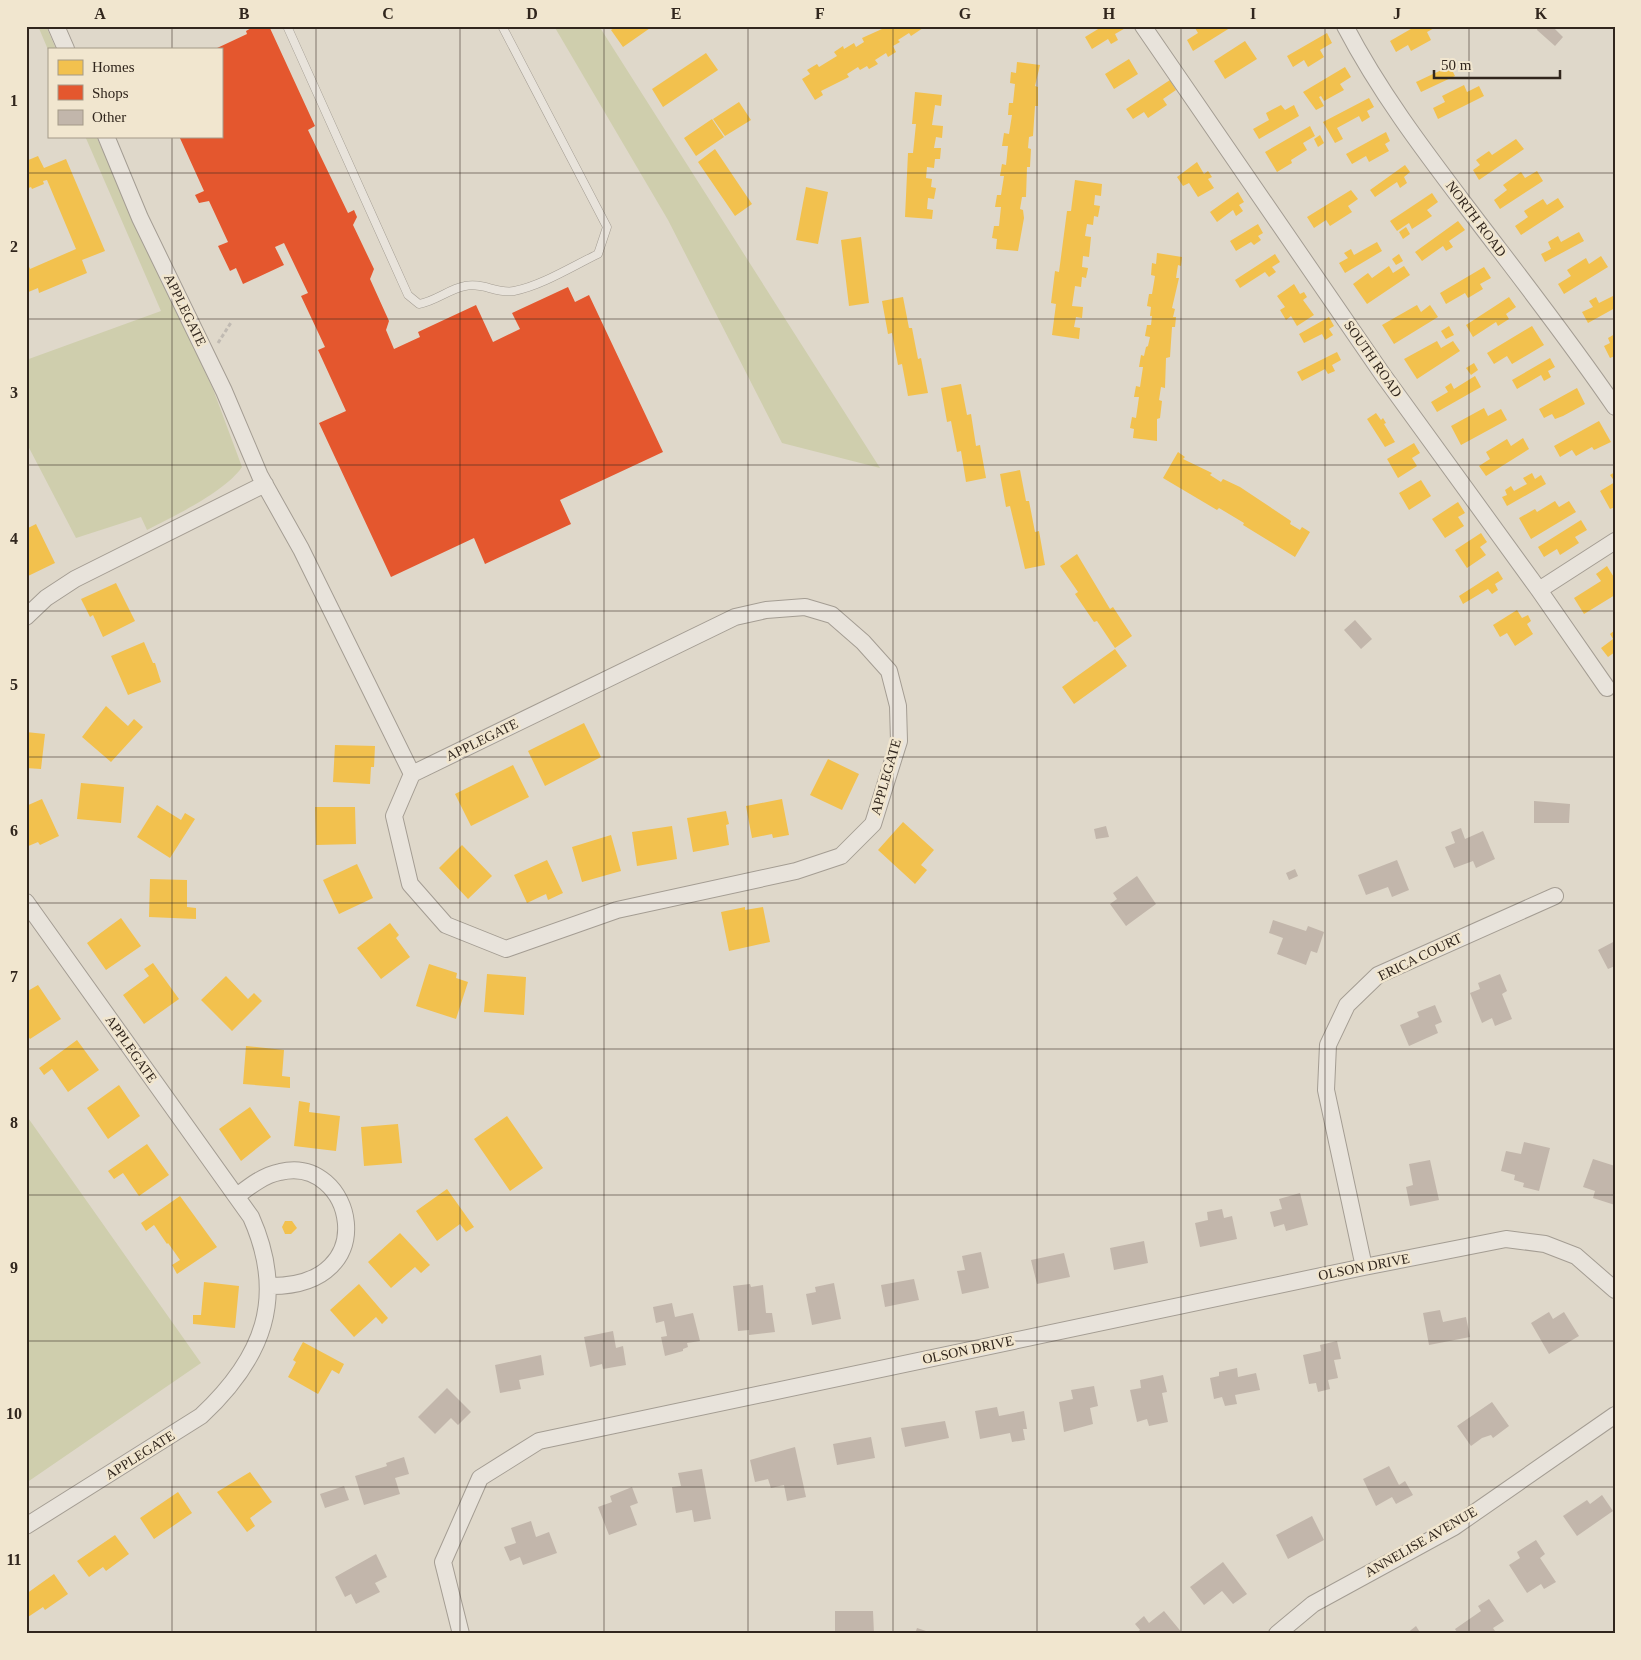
<svg xmlns="http://www.w3.org/2000/svg" width="1641" height="1660" font-family="'Times New Roman',serif">
<style>
.green{fill:#cfcead}
.homes{fill:#f2c14e}
.shops{fill:#e4572e}
.building{fill:#c2b6ab}
.lines{fill:none;stroke-linecap:round;stroke-linejoin:round}
.lane-casing{stroke:#a49d93;stroke-width:9}
.street-casing{stroke:#a49d93;stroke-width:18}
.path{stroke:#c0bab2;stroke-width:3;stroke-dasharray:4 2.5;stroke-linecap:butt}
.lane{stroke:#e8e3db;stroke-width:8}
.street{stroke:#e8e3db;stroke-width:16}
.grid{fill:none;stroke:#31261d;stroke-width:1;stroke-opacity:0.55}
.labels{text-anchor:middle;dominant-baseline:central;stroke-width:5;stroke-linejoin:round;paint-order:stroke}
.street-label{font-size:14px;fill:#31261d;stroke:#f1e6cf}
.neatline{fill:none;stroke:#31261d;stroke-width:2}
.grid-label{font-size:16px;text-anchor:middle;font-weight:bold;fill:#31261d}
</style>
<rect width="100%" height="100%" fill="#dfd8ca"/>
<!-- green -->
<path class="green" d="M38,26H46L56,49H49V52Z
M554,26H599L880,468L782,443L668,220Z
M85,136H96L213,389L242,467C225,492 174,516 147,530L141,517L76,538L26,442V360L161,311Z
M26,1115L201,1363L26,1483Z"/>
<!-- homes -->
<path class="homes" d="M617,26H653L623,47L611,30Z
M880,26H926L911,36L909,33L898,40L900,42L893,46L896,52L888,57L886,53L875,60L878,64L869,69L867,66L860,70L858,67L847,74L849,77L821,91L823,95L815,100L802,79L810,74L807,70L817,64L819,67L837,56L834,52L843,46L844,49L854,43L856,47L864,42L862,38L882,29Z
M1103,26H1129L1115,34L1118,40L1111,44L1108,39L1092,49L1085,37Z
M1198,26H1233L1193,51L1187,40L1198,33L1195,28Z
M1416,26H1438L1427,32L1431,40L1411,51L1408,45L1396,52L1390,41Z
M1327,33L1332,43L1320,50L1324,57L1308,67L1304,60L1293,67L1287,56Z
M1245,41L1257,59L1225,79L1214,61Z
M706,53L718,70L663,107L652,89Z
M1129,59L1138,74L1114,89L1105,74Z
M1017,62L1040,65L1035,86L1038,87V106H1035L1033,136L1029,137L1028,148L1031,149L1030,167H1027L1026,197H1022L1020,209L1023,210L1024,218L1018,251L996,249L997,239L992,238L994,226H999L1001,207H995L997,195H1001L1004,176H1000L1002,164L1006,165L1008,146H1002L1004,133L1009,134L1012,115H1008L1009,103H1013L1015,84L1010,83L1011,72L1016,73Z
M1450,66L1455,76L1421,92L1416,82Z
M1345,67L1351,77L1340,84L1344,90L1324,101L1321,96L1319,97L1324,106L1316,110L1303,92Z
M1170,80L1176,90L1163,99L1167,105L1148,118L1144,112L1133,119L1126,109Z
M1464,85L1467,92L1479,86L1484,96L1438,119L1433,108L1445,102L1442,96Z
M915,92L942,95L941,106L935,105L932,125L943,126L942,138L936,137L934,148H941L940,159H935L934,168L927,167L926,178L932,179L931,187L936,188L934,199L928,198L927,209L933,210L932,219L905,217L908,153H913L916,124H912Z
M1369,98L1374,107L1367,111L1370,117L1362,122L1359,116L1337,128L1343,139L1335,143L1323,122Z
M739,102L751,120L725,136L713,119Z
M1281,105L1285,110L1294,105L1299,116L1259,139L1253,129L1269,120L1266,113Z
M712,119L724,137L696,156L684,138Z
M1310,126L1315,136L1303,143L1307,150L1291,160L1292,163L1277,172L1265,152Z
M1386,132L1390,141L1385,144L1389,151L1369,162L1366,156L1352,164L1346,154Z
M1320,135L1324,143L1318,147L1314,139Z
M1516,139L1524,149L1479,180L1473,170L1480,165L1476,160L1489,151L1492,155Z
M715,149L752,204L735,216L698,162Z
M38,156L44,168L66,159L105,251L82,260L87,273L39,293L38,288L26,293V260L30,269L76,249L47,180L43,181L44,184L32,189L31,187L26,189V161Z
M1197,162L1204,174L1208,171L1212,177L1208,179L1214,188L1198,197L1189,183L1183,186L1177,177Z
M1405,165L1410,172L1404,177L1407,183L1400,188L1397,182L1375,197L1370,190Z
M1537,171L1543,181L1500,209L1494,200L1507,190L1503,185L1521,172L1525,178Z
M1075,180L1102,184L1101,196L1095,195L1094,205L1100,206L1098,217L1094,216L1093,225L1087,224L1085,236L1091,237L1089,257L1083,256L1082,267L1088,268L1086,278L1082,277L1081,287L1075,286L1072,306L1083,307L1082,318L1076,317L1074,327L1080,328L1079,339L1052,335L1056,304L1051,303L1055,271L1059,272L1067,211H1071Z
M806,187L828,192L818,244L796,240Z
M1351,190L1358,199L1348,206L1352,212L1330,226L1326,220L1314,228L1307,217Z
M1238,192L1244,202L1239,205L1243,211L1236,216L1233,210L1217,222L1210,212Z
M1432,193L1438,202L1427,210L1432,216L1412,229L1409,223L1397,231L1390,221Z
M1558,198L1564,207L1521,235L1515,226L1528,217L1524,211L1543,199L1547,205Z
M1458,221L1465,230L1449,241L1453,247L1446,251L1443,246L1422,261L1415,252Z
M1258,224L1263,233L1258,236L1261,240L1254,245L1251,242L1236,251L1230,241Z
M1406,227L1410,234L1403,239L1399,232Z
M1579,232L1584,241L1545,262L1541,254L1551,249L1548,242L1558,236L1561,242Z
M861,237L869,303L849,306L841,240Z
M1377,242L1382,251L1345,273L1339,263L1348,258L1344,253L1351,249L1354,255Z
M1157,253L1182,257L1181,266L1178,265L1176,278H1179L1172,308L1175,309L1173,317H1176L1175,327H1172L1170,357L1166,358L1165,388L1161,387L1159,400L1162,401L1160,418L1157,419V441L1133,438L1134,429L1130,428L1132,417L1136,418L1139,397H1134L1136,386L1140,387L1143,367H1139L1141,355L1144,356L1146,347L1148,346L1150,337L1145,336L1147,325H1151L1152,316H1150L1151,307L1147,306L1149,294H1152L1155,276L1151,275L1152,263L1156,264Z
M1275,254L1280,262L1272,267L1276,272L1269,277L1265,272L1240,288L1235,280Z
M1399,254L1403,261L1396,265L1392,259Z
M1601,256L1608,267L1564,294L1558,284L1571,276L1567,270L1586,258L1589,264Z
M1389,266L1393,273L1404,266L1410,275L1367,304L1353,284L1368,273L1372,278Z
M1484,267L1491,278L1480,284L1483,289L1468,298L1465,293L1446,304L1440,293Z
M1294,284L1300,294L1304,292L1307,297L1303,300L1314,315L1297,326L1291,316L1286,320L1280,310L1285,307L1277,296Z
M1615,295V308L1588,323L1582,312L1593,307L1589,301L1596,297L1599,303Z
M903,297L909,328H912L918,359L921,358L928,393L908,396L902,364L898,365L892,333L888,334L882,301Z
M1509,297L1516,307L1506,314L1509,319L1498,326L1496,322L1473,337L1466,325Z
M1417,305L1421,312L1430,305L1438,317L1394,344L1382,325Z
M1329,317L1334,326L1329,329L1333,335L1325,340L1322,334L1304,343L1299,334Z
M1449,326L1454,335L1446,339L1441,331Z
M1532,326L1544,345L1512,364L1507,356L1494,364L1487,353Z
M1615,334V356L1610,358L1604,346L1610,343L1608,338Z
M1437,341L1441,348L1453,341L1460,351L1417,379L1404,359Z
M1337,352L1341,360L1332,365L1335,371L1328,374L1325,369L1302,381L1297,372Z
M1550,358L1555,367L1548,371L1551,377L1544,381L1541,375L1517,389L1512,380Z
M1474,363L1478,370L1471,375L1466,368Z
M1475,376L1481,387L1437,412L1431,402L1448,392L1445,387L1451,383L1454,389Z
M961,384L967,415L971,414L976,446L980,445L986,478L966,482L961,451L957,452L951,421L947,422L941,388Z
M1577,388L1585,404L1563,416L1555,419L1552,414L1544,418L1539,409Z
M1484,408L1488,416L1501,409L1507,420L1461,445L1451,426Z
M1376,413L1381,420L1383,418L1386,423L1384,424L1395,442L1385,447L1367,419Z
M1599,421L1611,442L1594,450L1592,447L1576,456L1572,450L1560,457L1554,446Z
M1523,438L1529,449L1486,476L1479,466L1490,459L1486,452L1507,439L1511,446Z
M1414,443L1420,453L1412,458L1417,466L1398,478L1387,459Z
M1178,452L1185,457L1183,459L1212,473L1210,475L1221,482L1223,479L1240,487L1291,521L1290,524L1300,530L1302,527L1310,532L1295,557L1243,525L1244,523L1219,508L1217,510L1163,478Z
M1020,470L1026,501H1029L1035,532L1039,531L1045,565L1025,569L1010,506L1006,507L1000,474Z
M1615,472V507L1610,509L1600,491L1615,482L1610,475Z
M1532,473L1535,479L1541,475L1546,484L1507,506L1502,497L1507,495L1505,490L1511,486L1514,491L1527,484L1523,478Z
M1421,480L1431,496L1409,510L1399,493Z
M1555,501L1559,507L1569,501L1576,512L1531,539L1519,518L1535,509L1537,512Z
M1458,502L1465,513L1458,517L1464,526L1445,538L1432,519Z
M1581,520L1587,530L1575,537L1579,543L1560,555L1557,549L1544,557L1538,547Z
M36,524L55,563L26,577V529Z
M1481,533L1487,542L1480,547L1486,555L1467,568L1455,550Z
M1077,554L1110,609L1113,607L1132,636L1115,648L1097,621L1094,622L1075,594L1078,592L1060,566Z
M1607,566L1615,579V595L1584,614L1574,598L1601,581L1596,574Z
M1498,571L1503,579L1495,584L1498,590L1492,594L1488,589L1463,604L1459,596Z
M116,583L135,621L103,637L93,615L90,617L81,599Z
M1517,610L1522,618L1528,615L1531,621L1527,624L1533,634L1515,646L1507,633L1500,637L1493,625Z
M1615,630V652L1608,657L1601,648L1613,639L1610,634Z
M144,642L153,663H155L161,682L128,695L111,656Z
M1115,649L1127,666L1074,704L1062,687Z
M106,706L128,726L134,719L143,727L111,762L82,737Z
M584,723L601,757L545,786L528,751Z
M26,732L45,734L41,769L26,768Z
M335,745L375,746L374,767H371L370,784L333,782Z
M828,759L859,774L842,810L810,795Z
M513,765L529,797L471,826L455,794Z
M81,783L124,787L121,823L77,819Z
M42,799L59,836L40,845L38,842L26,847V806Z
M782,799L789,835L773,838L772,834L752,838L746,806Z
M157,805L181,820L185,813L195,819L170,858L137,837Z
M315,807H355L356,844L316,845Z
M726,811L729,824L726,825L729,845L693,852L687,818Z
M903,822L934,850L921,865L927,870L915,884L878,850Z
M672,826L677,859L637,866L632,832Z
M611,835L621,871L582,882L572,847Z
M462,845L492,876L468,899L439,868Z
M547,860L563,893L548,900L546,894L527,903L514,875Z
M357,864L373,898L339,914L323,880Z
M150,879L187,880V907L196,908V919L149,917Z
M745,907V910L763,907L770,942L729,951L721,912Z
M121,918L141,946L106,970L87,943Z
M390,923L399,935L396,938L410,957L381,979L357,948Z
M153,963L179,999L144,1024L123,995L149,976L144,969Z
M429,964L457,973L456,978L468,982L456,1019L416,1006Z
M487,974L526,977L524,1015L484,1012Z
M226,976L248,999L254,993L262,1001L232,1031L201,1000Z
M38,985L61,1019L30,1039L26,1033V992Z
M77,1040L99,1070L68,1092L52,1069L44,1075L39,1068Z
M246,1046L284,1050L282,1076L290,1077V1088L243,1084Z
M119,1085L140,1116L108,1139L87,1108Z
M299,1101L310,1103L309,1112L340,1116L336,1151L294,1146Z
M250,1107L271,1137L241,1161L219,1129Z
M507,1116L543,1168L510,1191L474,1139Z
M398,1124L402,1163L364,1166L361,1127Z
M147,1144L169,1175L139,1196L123,1173L114,1179L108,1171Z
M447,1189L474,1227L466,1232L460,1224L437,1241L416,1211Z
M180,1196L217,1247L177,1274L172,1265L180,1260L168,1243L167,1244L154,1225L146,1231L141,1223Z
M285,1221H292L297,1228L291,1234H285L282,1227Z
M400,1233L430,1265L421,1273L415,1267L391,1288L368,1262Z
M204,1282L239,1286L235,1328L193,1324V1315H201Z
M359,1284L388,1318L382,1324L376,1317L354,1337L330,1310Z
M303,1342L344,1364L339,1374L332,1370L318,1394L288,1377L296,1362L293,1360Z
M250,1472L272,1502L250,1518L255,1526L247,1532L217,1492Z
M178,1492L192,1513L154,1539L140,1518Z
M115,1535L129,1554L106,1571L103,1567L89,1577L77,1561Z
M54,1574L68,1594L45,1610L43,1607L28,1617L26,1594Z"/>
<!-- shops -->
<path class="shops" d="M255,26H269L315,126L308,130L348,213L354,210L357,217L353,225L374,269L370,279L389,321L386,330L394,349L420,337L418,332L476,305L493,342L520,329L512,313L568,287L575,302L589,295L663,452L560,500L571,524L485,564L474,538L391,577L319,423L346,411L318,350L325,347L301,296L308,293L284,243L275,247L284,265L243,284L236,268L230,271L218,246L228,242L209,201L199,203L195,195L204,191L179,136H221V49H215L247,34L246,31Z"/>
<!-- building -->
<path class="building" d="M1538,26H1552L1563,37L1555,46L1537,30Z
M1355,620L1372,639L1361,649L1344,630Z
M1534,801L1570,804L1569,823H1534Z
M1106,826L1109,837L1096,839L1094,829Z
M1461,828L1465,839L1483,831L1495,859L1476,868L1473,861L1454,868L1445,847L1455,843L1451,832Z
M1397,860L1409,890L1392,897L1388,887L1366,895L1358,875Z
M1295,869L1298,876L1289,880L1286,873Z
M1137,876L1156,904L1126,926L1110,904L1117,899L1113,893Z
M1273,920L1306,931L1308,926L1324,932L1317,953L1311,951L1306,965L1277,954L1283,938L1269,933Z
M1615,941V966L1608,969L1598,950Z
M1500,974L1507,991L1502,994L1512,1019L1495,1026L1492,1018L1482,1023L1470,993L1480,989L1478,983Z
M1435,1005L1442,1022L1435,1025L1438,1033L1409,1046L1400,1025L1419,1017L1417,1012Z
M1524,1142L1550,1148L1539,1191L1523,1187L1524,1183L1514,1180L1515,1175L1501,1171L1506,1151L1521,1154Z
M1593,1159L1615,1166V1205L1593,1198L1595,1191L1583,1187Z
M1430,1160L1439,1200L1410,1206L1406,1187L1413,1185L1409,1164Z
M1300,1193L1308,1225L1286,1231L1284,1224L1274,1227L1270,1212L1282,1209L1279,1199Z
M1222,1209L1224,1218L1232,1216L1237,1239L1200,1247L1195,1223L1208,1220L1207,1212Z
M1144,1241L1148,1263L1114,1270L1110,1248Z
M981,1252L989,1288L962,1294L957,1271L965,1270L962,1256Z
M1064,1253L1070,1277L1037,1284L1031,1260Z
M914,1279L919,1300L885,1307L881,1285Z
M834,1283L841,1319L812,1325L806,1294L816,1292L815,1287Z
M750,1284L751,1287L763,1285L766,1313H772L775,1332L749,1335V1330L738,1331L733,1286Z
M672,1303L675,1317L693,1313L700,1341L687,1343L688,1347L683,1349V1351L665,1356L661,1337L667,1336L664,1321L656,1323L653,1307Z
M1440,1310L1443,1322L1466,1317L1470,1337L1429,1345L1423,1313Z
M1549,1312L1553,1319L1564,1312L1579,1336L1549,1354L1531,1323Z
M613,1331L616,1348L623,1346L626,1365L603,1369L602,1364L590,1367L584,1337Z
M1337,1341L1341,1359L1334,1360L1338,1378L1328,1380L1330,1389L1318,1392L1316,1383L1309,1384L1303,1355L1321,1351L1320,1345Z
M541,1355L544,1375L519,1380L521,1389L500,1393L495,1365Z
M1237,1368L1238,1377L1256,1373L1260,1390L1235,1395L1237,1404L1225,1406L1222,1397L1214,1399L1210,1378L1219,1376V1372Z
M1163,1375L1167,1392L1162,1393L1168,1422L1149,1426L1147,1419L1137,1422L1130,1390L1141,1388L1140,1380Z
M1094,1386L1098,1406L1090,1408L1093,1424L1064,1432L1059,1402L1073,1399L1071,1390Z
M447,1388L471,1412L458,1425L451,1418L435,1434L418,1417Z
M1492,1402L1509,1426L1493,1438L1491,1435L1482,1438L1471,1446L1457,1426Z
M997,1407L999,1416L1024,1411L1027,1429H1023L1025,1440L1012,1442L1010,1433L980,1439L975,1411Z
M945,1421L949,1438L905,1447L901,1428Z
M871,1437L875,1458L837,1465L833,1444Z
M795,1447L806,1497L787,1501L784,1485L771,1488L768,1479L755,1482L750,1460Z
M404,1457L409,1474L395,1478L400,1494L364,1505L355,1476L387,1466L386,1463Z
M1389,1466L1399,1485L1405,1481L1413,1495L1396,1504L1392,1497L1376,1506L1363,1479Z
M702,1469L711,1519L694,1522L692,1510L676,1513L672,1487L681,1486L678,1473Z
M344,1486L349,1500L325,1508L320,1494Z
M632,1487L638,1503L630,1506L637,1525L609,1535L598,1507L612,1502L610,1496Z
M1602,1495L1613,1511L1577,1536L1563,1516L1587,1500L1590,1504Z
M1312,1516L1324,1540L1288,1559L1276,1535Z
M531,1521L536,1537L549,1532L557,1553L523,1565L520,1557L510,1561L504,1547L516,1543L511,1528Z
M1536,1540L1545,1554L1540,1558L1556,1582L1544,1589L1541,1584L1527,1593L1509,1565L1520,1558L1517,1552Z
M376,1554L387,1577L375,1583L380,1592L356,1604L351,1594L345,1597L335,1577Z
M1223,1562L1247,1594L1233,1604L1222,1591L1204,1605L1190,1587Z
M1489,1599L1504,1621L1493,1628L1495,1631L1490,1634H1458L1455,1629L1481,1611L1478,1606Z
M835,1611H873L874,1634H835Z
M1164,1611L1183,1634H1135L1140,1630L1135,1624L1144,1616L1149,1623Z
M1416,1626L1421,1634H1406Z
M917,1628L932,1633V1634H915Z"/>
<g class="lines">
<defs>
<path id="lane" d="M287,26L408,295L419,304C436,301 449,289 465,286C482,282 497,294 514,291C541,286 573,266 598,254L607,227L502,26"/>
<path id="street" d="M56,26L66,49
M1143,26L1383,375L1539,590L1607,688
M1345,26C1379,91 1422,148 1466,206C1516,272 1568,338 1615,407
M106,136L140,218L224,391L260,476L301,549L412,774
M1539,590L1615,541
M805,607L832,615L863,642L889,671L898,706L899,741L873,824L841,856L796,871L617,910L506,949L446,925L410,884L394,816L412,774L735,617L766,610Z
M26,617L46,598L75,579L265,484
M26,902L251,1217C287,1298 263,1358 201,1416L26,1526
M237,1196C250,1186 264,1175 280,1172C353,1154 386,1287 270,1286
M1364,1267L1326,1090L1328,1045L1347,1005L1378,975L1555,896
M461,1634L443,1562L480,1478L539,1441L1364,1267L1506,1239L1545,1244L1576,1256L1615,1290
M1277,1634L1313,1604L1454,1527L1615,1415"/>
</defs>
<!-- lane casing -->
<use href="#lane" class="lane-casing"/>
<!-- street casing -->
<use href="#street" class="street-casing"/>
<!-- path -->
<path class="path" d="M218,343L232,321"/>
<!-- lane -->
<use href="#lane" class="lane"/>
<!-- street -->
<use href="#street" class="street"/>
</g>
<!-- grid -->
<path class="grid" d="M172,26V49M316,26V1634M460,26V1634M604,26V1634M748,26V1634M893,26V1634M1037,26V1634M1181,26V1634M1325,26V1634M1469,26V1634M172,136V1634M26,173H1615M26,319H1615M26,465H1615M26,611H1615M26,757H1615M26,903H1615M26,1049H1615M26,1195H1615M26,1341H1615M26,1487H1615"/>
<g class="labels">
<!-- street labels -->
<g class="street-label">
<text transform="translate(1476 219) rotate(53)">NORTH ROAD</text>
<text transform="translate(185 310) rotate(64)">APPLEGATE</text>
<text transform="translate(1373 359) rotate(55)">SOUTH ROAD</text>
<text transform="translate(482 740) rotate(-26)">APPLEGATE</text>
<text transform="translate(886 777) rotate(-74)">APPLEGATE</text>
<text transform="translate(1420 957) rotate(-26)">ERICA COURT</text>
<text transform="translate(131 1049) rotate(55)">APPLEGATE</text>
<text transform="translate(1364 1267) rotate(-11)">OLSON DRIVE</text>
<text transform="translate(968 1350) rotate(-12)">OLSON DRIVE</text>
<text transform="translate(140 1455) rotate(-32)">APPLEGATE</text>
<text transform="translate(1421 1542) rotate(-30)">ANNELISE AVENUE</text>
</g>
</g>
<!-- border -->
<rect width="1641" height="1660" fill="none" stroke="#f1e6cf" stroke-width="55"/>
<!-- legend -->
<rect x="48" y="48" width="175" height="90" fill="#f1e6cf" stroke="#a49988"/>
<rect x="58" y="60" width="25" height="15" fill="#f2c14e" stroke="#a49988"/>
<text x="92" y="72" font-size="15" fill="#31261d">Homes</text>
<rect x="58" y="85" width="25" height="15" fill="#e4572e" stroke="#a49988"/>
<text x="92" y="98" font-size="15" fill="#31261d">Shops</text>
<rect x="58" y="110" width="25" height="15" fill="#c2b6ab" stroke="#a49988"/>
<text x="92" y="122" font-size="15" fill="#31261d">Other</text>
<!-- scale -->
<path d="M1434 70v8h126v-8" fill="none" stroke="#31261d" stroke-width="2.5"/>
<text x="1441" y="70" font-size="15" fill="#31261d" stroke="#f1e6cf" stroke-width="4" paint-order="stroke">50 m</text>
<rect x="28" y="28" width="1586" height="1604" class="neatline"/>
<g class="grid-label">
<text x="100" y="19">A</text>
<text x="244" y="19">B</text>
<text x="388" y="19">C</text>
<text x="532" y="19">D</text>
<text x="676" y="19">E</text>
<text x="820" y="19">F</text>
<text x="965" y="19">G</text>
<text x="1109" y="19">H</text>
<text x="1253" y="19">I</text>
<text x="1397" y="19">J</text>
<text x="1541" y="19">K</text>
<text x="14" y="106">1</text>
<text x="14" y="252">2</text>
<text x="14" y="398">3</text>
<text x="14" y="544">4</text>
<text x="14" y="690">5</text>
<text x="14" y="836">6</text>
<text x="14" y="982">7</text>
<text x="14" y="1128">8</text>
<text x="14" y="1273">9</text>
<text x="14" y="1419">10</text>
<text x="14" y="1565">11</text>
</g>
</svg>
